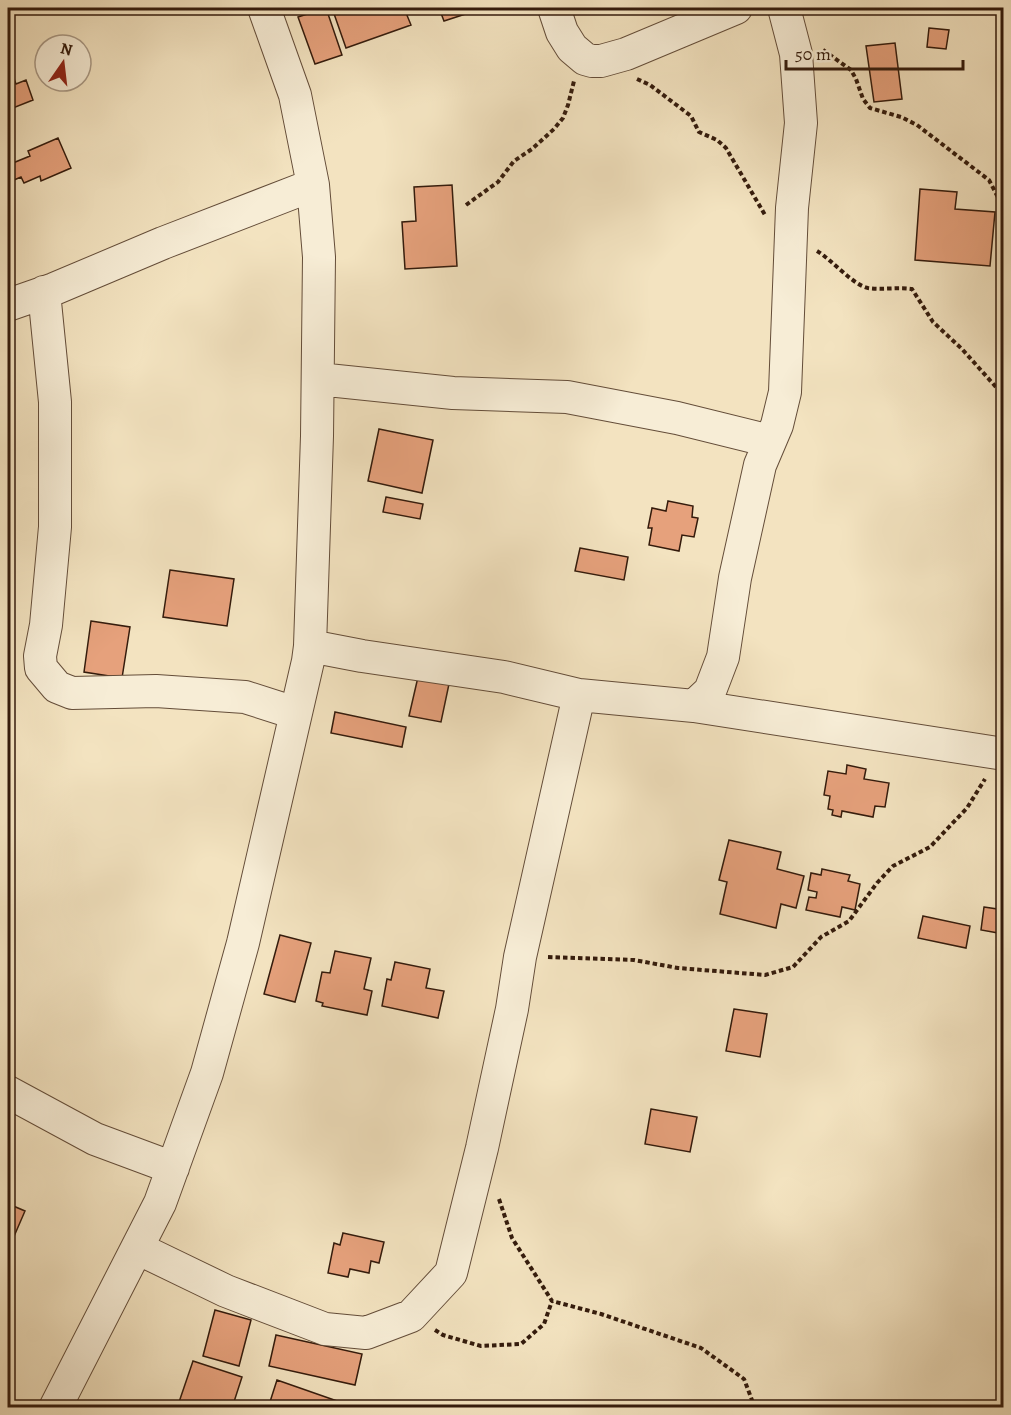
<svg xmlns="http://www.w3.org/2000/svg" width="1011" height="1415" font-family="Alegreya,serif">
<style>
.building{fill:#e6a17c;stroke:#341b0c;stroke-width:1.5}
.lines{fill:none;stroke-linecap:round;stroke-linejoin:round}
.minor-casing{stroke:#644d39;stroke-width:34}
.path{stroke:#341b0c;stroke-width:4;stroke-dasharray:4.5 3;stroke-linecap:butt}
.minor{stroke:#f7edd6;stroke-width:32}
</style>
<rect width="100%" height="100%" fill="#f3e3c0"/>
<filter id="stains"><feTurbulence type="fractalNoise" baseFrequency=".00333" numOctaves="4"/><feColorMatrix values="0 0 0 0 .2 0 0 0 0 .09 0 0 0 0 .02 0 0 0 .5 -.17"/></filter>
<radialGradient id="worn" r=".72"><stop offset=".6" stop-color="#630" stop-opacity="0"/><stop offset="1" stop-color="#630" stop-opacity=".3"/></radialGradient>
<!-- building -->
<path class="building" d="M326,8L342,55L315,64L298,17Z
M332,8H404L411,25L346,48Z
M439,8H484L444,21Z
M929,28L949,30L946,49L927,47Z
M895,43L902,99L874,102L866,46Z
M8,62L16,84L26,80L33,100L8,110Z
M58,138L71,168L41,181L40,176L24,183L21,177L14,180L8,165L30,156L28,151Z
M452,185L457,266L405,269L402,222L416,221L414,187Z
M920,189L957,192L955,209L995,212L990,266L915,260Z
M379,429L433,440L422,493L368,481Z
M386,497L423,504L420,519L383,512Z
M668,501L693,506L692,517L698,518L694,537L682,535L679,551L649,545L652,528H648L652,508L666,511Z
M580,548L628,557L624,580L575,571Z
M170,570L234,579L227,626L163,617Z
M91,621L130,627L122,678L84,672Z
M418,677L449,684L441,722L409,716Z
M335,712L406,727L402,747L331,733Z
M847,765L866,769L864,779L889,783L885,807L875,806L873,817L842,811L841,817L832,815L833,810L828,809L830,796L824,795L828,771L846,774Z
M729,840L781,852L777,869L804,876L796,908L781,904L776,928L720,914L727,882L719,880Z
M822,869L850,875L848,881L860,884L855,910L842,907L840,917L806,910L809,897L816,898L817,892L808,890L811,873L821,875Z
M984,907L1004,910V934L981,930Z
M923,916L970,926L966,948L918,938Z
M280,935L311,943L295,1002L264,994Z
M335,951L371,958L364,989L372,991L367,1015L322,1006L323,1003L316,1001L322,972L330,973Z
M395,962L430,969L426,988L444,991L438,1018L382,1006L387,979L391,980Z
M734,1009L767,1014L760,1057L726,1051Z
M651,1109L697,1117L690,1152L645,1144Z
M8,1195L14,1198L11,1205L25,1211L12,1241L8,1239Z
M343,1233L384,1242L379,1263L371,1261L369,1273L350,1269L348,1277L328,1273L334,1243L340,1245Z
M215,1310L251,1320L239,1366L203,1356Z
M276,1335L362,1354L355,1385L269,1366Z
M193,1361L242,1377L232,1408H177Z
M277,1380L340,1402L338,1408H268Z"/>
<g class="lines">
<defs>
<path id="minor" d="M554,8L562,32L572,48L585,59L592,61H601L626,54L736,8
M44,292L55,402V527L46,625L40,656L41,668L57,687L72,693L156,691L245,697L295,713
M8,305L54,289L163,243L313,185
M318,379L453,393L567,397L677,418L770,441
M310,646L362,656L504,677L579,695L694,706L1004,754
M694,706L710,691L723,657L735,578L760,465L777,425L785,392L792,208L801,123L796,54L784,8
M8,1092L95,1139L173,1168
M137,1248L226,1291L325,1329L366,1333L411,1316L451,1273L482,1148L512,1009L520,957L579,695
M55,1408L160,1203L207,1073L243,943L308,661L310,646L317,436L319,257L313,185L295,95L264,8"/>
</defs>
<!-- minor casing -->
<use href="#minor" class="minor-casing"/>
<!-- path -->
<path class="path" d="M823,50L851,70L856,79L863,99L870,108L901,117L917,125L989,180L1004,209
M637,79L650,85L691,116L699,132L717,140L726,148L765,215
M466,205L498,182L514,161L532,149L554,129L563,118L568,105L574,81
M817,251C832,260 853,285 868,288C882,290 898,287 912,289L933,322L962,349L1004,396
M548,957L634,960L678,968L765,975L793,967L821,937L849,921L877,883L893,866L930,847L967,808L985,779
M499,1199L512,1238L552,1301L601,1314L701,1348L744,1379L755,1408
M435,1330L443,1335L481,1346L521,1344L544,1324L552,1301"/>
<!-- minor -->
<use href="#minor" class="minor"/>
</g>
<!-- margin -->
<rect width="1011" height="1415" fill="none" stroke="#f3e3c0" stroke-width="30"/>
<rect x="9" y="9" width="993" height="1397" fill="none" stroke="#341b0c" stroke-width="3"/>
<rect x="15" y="15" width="981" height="1385" fill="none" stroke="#341b0c" stroke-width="1.5"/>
<!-- north arrow -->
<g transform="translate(63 63) rotate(14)"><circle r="28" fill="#f7edd6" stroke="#a99985" stroke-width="1.5"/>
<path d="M0-4.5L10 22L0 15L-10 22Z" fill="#8f2418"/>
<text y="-9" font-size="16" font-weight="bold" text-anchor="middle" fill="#341b0c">N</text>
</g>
<!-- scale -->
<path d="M786 60v9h177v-9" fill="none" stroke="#341b0c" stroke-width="3"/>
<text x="795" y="60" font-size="18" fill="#341b0c" stroke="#f7edd6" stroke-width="4.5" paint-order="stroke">50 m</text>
<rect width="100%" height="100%" filter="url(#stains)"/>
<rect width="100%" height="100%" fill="url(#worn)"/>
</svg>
